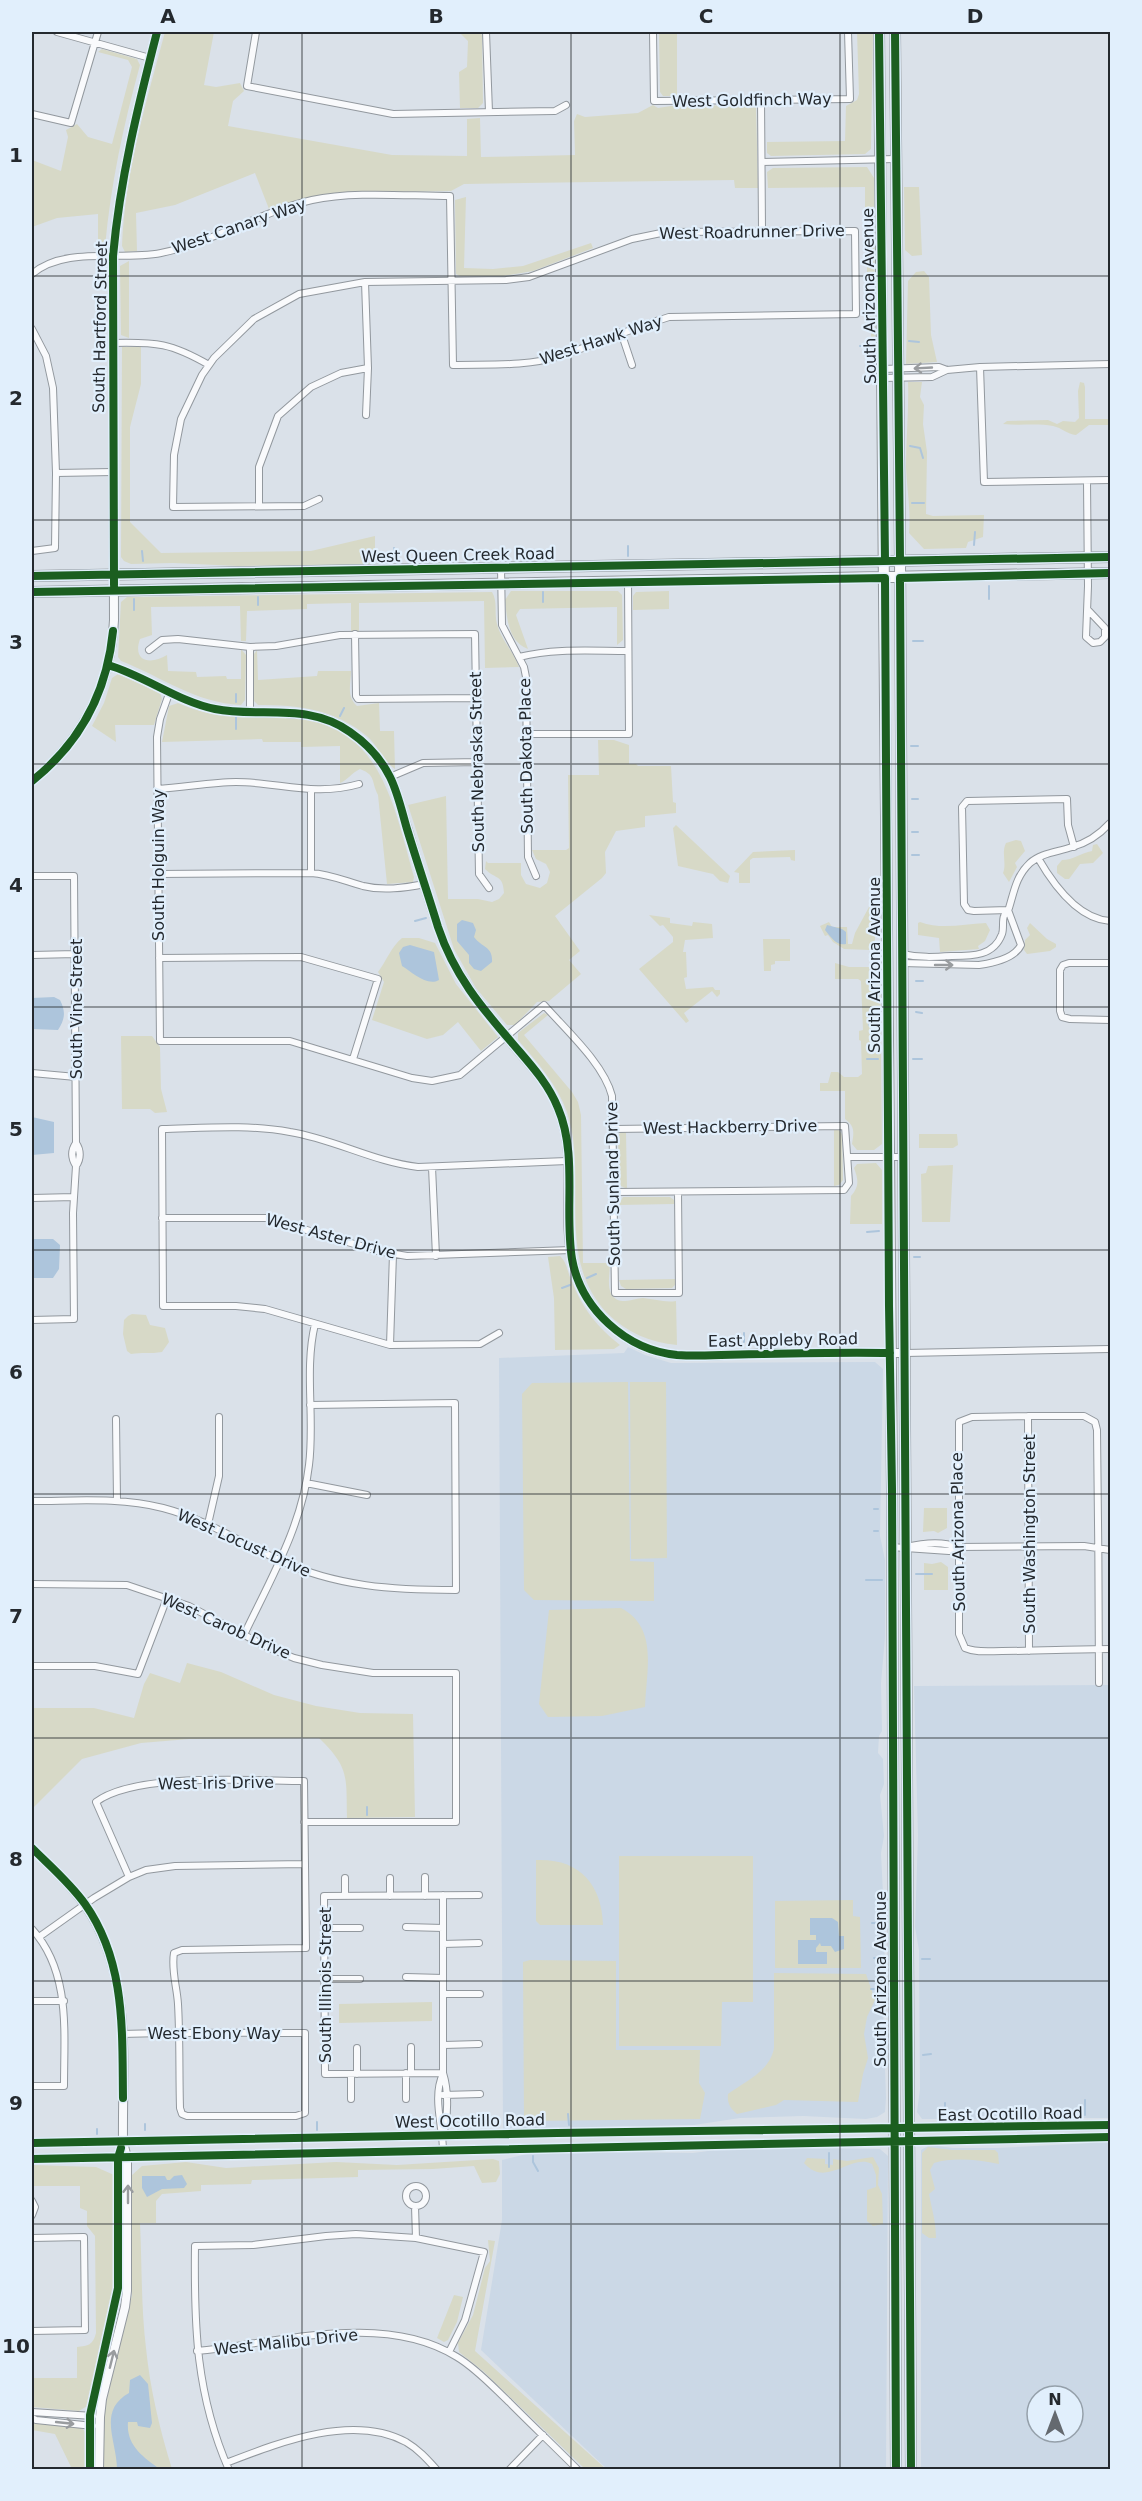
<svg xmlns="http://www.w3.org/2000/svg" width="1142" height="2501" font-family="'DejaVu Sans',sans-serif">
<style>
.built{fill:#cbd8e6;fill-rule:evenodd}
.green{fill:#d7d9c7}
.water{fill:#adc5dc}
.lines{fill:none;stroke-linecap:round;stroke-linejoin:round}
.stream{stroke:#adc5dc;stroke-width:2}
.minor-casing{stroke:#92989e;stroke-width:8}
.tertiary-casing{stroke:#92989e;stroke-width:10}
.secondary-casing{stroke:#92989e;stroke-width:10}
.primary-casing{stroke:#92989e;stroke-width:12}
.minor{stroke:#f9fafc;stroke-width:6}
.tertiary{stroke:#f9fafc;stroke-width:8}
.secondary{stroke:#f9fafc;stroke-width:9}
.primary{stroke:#f9fafc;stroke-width:10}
.cycleway-casing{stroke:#e1effc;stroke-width:11}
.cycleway{stroke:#1b5e20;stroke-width:8}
.oneway{stroke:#999c9f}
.grid{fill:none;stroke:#24292e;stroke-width:1.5;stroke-opacity:0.55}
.labels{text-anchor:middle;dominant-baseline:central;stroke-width:4.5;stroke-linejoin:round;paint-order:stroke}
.street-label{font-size:16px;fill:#24292e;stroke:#e1effc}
.neatline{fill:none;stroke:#24292e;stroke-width:2}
.grid-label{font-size:20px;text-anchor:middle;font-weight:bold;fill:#24292e}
</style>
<rect width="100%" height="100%" fill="#dae1e9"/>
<!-- built -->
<path class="built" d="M628,1347L645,1355L671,1363L875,1362L883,1369L880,1536L885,1560V1637L881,1683L882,1731L879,1736L878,1753L883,1759L884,1784L880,1795L884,1836L881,1853L885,1935L882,1945L885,1955L882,2004L885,2035L881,2050L885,2067L886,2098L885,2112L877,2117L866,2119L803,2116L740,2118L694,2125L503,2129L499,1358L624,1353Z
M1110,1685V2118H1080L1059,2121L1036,2119H922L917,2112L920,2089L919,1950L915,1927L918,1836L914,1686Z
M1110,2142V2469H921V2150L930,2145L953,2148H997ZM1037,2396H1073V2432H1037Z
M789,2148L880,2149L888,2156L886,2469H607L481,2350L502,2220V2160L527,2154L618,2152L693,2153L723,2149Z"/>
<!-- green -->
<path class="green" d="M165,32H214L204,85L216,87L240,83L244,91L233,101L228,126L392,155L467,156V119L480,118L481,157L575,155L574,121L577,114L585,117L638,113L653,105L658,108L671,106L756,105L758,188H735L734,180L464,184L451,191L340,193L305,198L269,209L255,173L175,205L136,213L137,251L125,252L122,246C125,172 146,103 165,32Z
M459,32H481L482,36L483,103L478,108H460L459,72L467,67L468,41Z
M659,32H677V96H663L660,92Z
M857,32H873L871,149L865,154L771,156L767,153V142L845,141L846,106L857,100L859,94Z
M102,49L137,59L140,65C123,127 111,183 105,247L98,251V214L57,218L32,227V160L61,171L68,137L66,130L77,124L88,137L112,144L132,67L128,60L98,52Z
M867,167L874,178L875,359H871V326H867V297H871V275L867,274V244H870L869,220H865V187L768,188L767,172L773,168Z
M904,187H919L922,255L912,256L905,250Z
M466,197L464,268L493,269L523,266L591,243L593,248L533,271L503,276H460L456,274L455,200Z
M129,261V338L121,335L120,266Z
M924,271L929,277L931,335L937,362L906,364L908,281L916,272Z
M122,347H141V384L130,427V522L161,553L311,551L375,536V564L238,566L173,563L131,564L124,561L121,557Z
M908,382H922L920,397L924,405L923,424L927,452L926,514L933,516L984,515L983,537L968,542L966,548L924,549L909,533C911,511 907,490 906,467C906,439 909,410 908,382Z
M1080,382L1084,383L1085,387V419H1110V425H1089L1076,435C1067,434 1062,428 1053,426C1037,423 1020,426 1003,424L1007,421L1048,420L1057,424L1063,421L1075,422L1079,418L1078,391Z
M511,591H618L622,595L623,640L617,645V607L520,609L516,615L528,649C508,642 507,618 505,600Z
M669,591V609L633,610V596L636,592Z
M492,592C498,602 494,613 497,624C501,640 514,652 519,667L485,668L484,601L359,603V631H351V603L307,604V609L247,611L246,641H241L240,606L151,607L152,635L140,639C132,662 151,665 167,655L168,671L196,672L197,677L226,676L227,679H241V649L246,655L245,700L241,705C196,703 162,677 121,661L118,657L121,602L127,597Z
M257,650L258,680L317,676L318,671H351C351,684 346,696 357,706L379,703L380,731H394L395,769C384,762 378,746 368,737C335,709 299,705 258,705L254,701V654Z
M118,674L160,693L162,699L154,725H115L116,742L92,726L104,703L112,678Z
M178,703C218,721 248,715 290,717C381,722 394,807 414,877L413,882L387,884L378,795C371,781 376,775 360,769C351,773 348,780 340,783V746L301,747V742H263L262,739L162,742L169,706Z
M598,740H614L629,745V764H636L638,766H671L673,802L676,803V813L645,816V827L616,831L605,852L606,873L602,878L555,916L580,951L569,960L581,974L549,1001L537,1002L515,1025H507L476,988L454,949L408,805L446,796L448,899H478L492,902L499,899L504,893C503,874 496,880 485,869L486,861L488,863H521V875L526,884L540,888L547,883L550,872L546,864L536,859L532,850H566L569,848L568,775H599Z
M676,825L730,876L728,883L720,881L713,874L678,866L673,828Z
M1016,840L1021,841L1025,851L1015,863L1017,867L1009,882L1003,873C1007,863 1001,853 1006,843Z
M1097,844L1103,853L1093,863L1080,864L1069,879H1065L1057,873V866L1062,860C1073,860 1081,853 1092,851L1093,845Z
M795,850V861L791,860L790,857L753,858L750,860V883H739V873L734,872L753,852Z
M869,907H875V943L870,950L844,949L833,942L828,935L825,936L820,926L829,922L832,927H847L848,944H852L855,933Z
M649,915L670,918V923L692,926L693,922L712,924L713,938L685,940L683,952H686L687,977L684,978L686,989L713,987L715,990H720V994L717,997L712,991L684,1013L689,1021L686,1023L639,969L673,942V937L663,925L660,926Z
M920,922C942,930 963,924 986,923L990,930L985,941L978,946L979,949L940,952L939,938L918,935V923Z
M1030,923L1047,939L1056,944V947L1050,951L1027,954L1024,950L1025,940L1030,935L1027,928Z
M402,938H419L435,943L456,984L498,1037L481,1051L458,1022L443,1035L427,1039L372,1020L384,982L378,972C387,960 391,947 402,938Z
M763,939H790V961H775V964L771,965V971H764Z
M835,963L849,967H873L880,972L882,1144L874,1150H857L852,1144C854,1132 855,1126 845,1119V1091H820V1083H828L831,1072H838L844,1077H858L862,1074L861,1041L859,1040V1031L863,1030L861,981L858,979H835Z
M544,1013L548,1015L524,1035L572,1092L578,1102L581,1115L583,1263H610C610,1276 603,1301 625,1301C631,1301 637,1298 643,1298C655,1299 665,1303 676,1301L677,1345C651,1343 626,1332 607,1313C554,1257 589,1178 567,1112C557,1084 537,1062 518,1040V1033Z
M121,1036H152L160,1047L161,1089L167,1112L155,1113L150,1109H122Z
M834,1129H838L842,1134L843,1180L839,1185L834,1186Z
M621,1132H626L627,1189L619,1185L618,1136Z
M919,1134H957L958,1145L953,1148H919Z
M876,1163L882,1170V1224H850L851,1196C860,1186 858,1179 854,1168L857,1164Z
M953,1165L950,1222H922L921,1174L926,1173L928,1166Z
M623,1197H670L674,1200V1204L618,1205Z
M560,1256C568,1264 567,1272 572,1282C583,1309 597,1327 620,1345L614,1349L555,1350L554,1298L548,1257Z
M676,1279V1284L672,1288L626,1289L621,1286L619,1280Z
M132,1314L146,1315L150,1325L165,1328L169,1342L162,1352C150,1354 142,1352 131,1354L127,1351L123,1334L124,1320L128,1316Z
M628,1382L630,1561L654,1562V1601L534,1600L524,1590L522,1394L532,1383Z
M630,1382H666L667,1558L631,1559Z
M924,1508H947V1528L938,1533L934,1531L923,1532Z
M941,1562L948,1567V1590H924V1563L932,1564Z
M621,1608C659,1628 646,1671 645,1707L602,1716L548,1717L539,1704L549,1610Z
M187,1663L221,1672L274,1695L316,1706L360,1713L413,1714L415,1817L347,1818C346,1777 350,1768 319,1738L189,1739L141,1743L82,1759L32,1809V1708H94L134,1718L144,1684L150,1673L180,1683Z
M619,1856H753V2002H722L721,2046H619Z
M536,1860C579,1858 602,1884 603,1925H540L536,1921Z
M853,1900V1916L860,1917L861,1968H775V1901Z
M530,1960L616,1961V2050H700L699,2083L705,2093L700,2119L524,2121L523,1962Z
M774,1973L866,1974L875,2000L867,2017L864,2034L868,2058L863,2074L858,2102L784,2100L776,2105L737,2114C730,2108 727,2103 728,2094C746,2081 770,2071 774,2048Z
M432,2002V2021L339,2023V2004Z
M928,2147L952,2150H995L998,2153L999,2164C979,2160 954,2157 934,2163L930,2170L935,2189L929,2194C932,2210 936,2222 936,2238H929L922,2233V2153Z
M873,2157L879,2168L878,2185L882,2194L883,2224L873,2226L867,2221V2190L876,2187V2175L872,2164C850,2153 827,2189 804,2163L807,2158L825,2159V2164L833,2165V2159L847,2161Z
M493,2159L499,2161L500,2174L496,2182L482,2183L474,2166L433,2169L358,2170V2177L252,2180L251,2184L201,2185V2191L162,2194L156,2201V2223H140C142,2264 141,2307 146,2348C150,2389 160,2430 172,2469L104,2470L103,2415L132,2295L131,2176L142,2166L186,2162L226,2168L336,2162L397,2165Z
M32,2165L96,2167L114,2175L113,2297L87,2406L79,2411L32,2407V2378H77V2347C88,2346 93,2345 96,2333L95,2236L87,2226V2211L80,2208V2186H32Z
M488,2240L495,2241L475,2351L606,2469H585L483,2371L459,2352L458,2343L473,2315L485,2268L490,2261Z
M454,2295L463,2297L457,2322L448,2340L444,2342L437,2338Z
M32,2421L82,2428L86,2433L88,2469H72L55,2434L32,2430Z"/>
<!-- water -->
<path class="water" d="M462,920L473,923L476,930L474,937C482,948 493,946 492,962L481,971L474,969L469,963V955L457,941V924Z
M827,925L842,929L846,932V944C836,946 831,937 825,930Z
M410,945L434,952L439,980C427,987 412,972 402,966L399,953L403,947Z
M54,997L60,1000C66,1012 65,1019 58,1030L32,1029V998Z
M32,1117L54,1122V1153L32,1155Z
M32,1239H53L60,1245L59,1269L53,1278H32Z
M810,1918H832L838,1922L839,1936H844V1949L835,1952L831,1946H821L820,1943L816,1948V1952H827V1964H798V1940H816V1935H810Z
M182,2175L187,2184L184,2188L162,2189L147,2197L142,2188V2176H165L167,2180H170L174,2176Z
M140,2375L148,2384L152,2423L150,2428L138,2426L137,2422H128C126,2445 143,2457 160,2469H117C117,2441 97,2411 129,2393L130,2380Z"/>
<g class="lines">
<!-- stream -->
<path class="stream" d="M909,341L919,342
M860,346H873
M910,446L920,448L923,458
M912,503H924
M974,545L975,532
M628,546V556
M394,548V560
M142,551L143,561
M1109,583V599
M989,586V599
M258,597V605
M134,599V610
M543,602V592
M913,641H923
M236,702V694
M340,716L344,708
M236,729V717
M911,746H918
M912,799H918
M912,832H918
M912,855H919
M415,921L426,918
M916,981H923
M916,1012L922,1013
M869,1025H878
M867,1059H878
M913,1059H922
M867,1232L879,1231
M914,1257H920
M587,1278L596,1274
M562,1288L570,1285
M744,1333V1342
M874,1509H878
M874,1531H878
M916,1574H932
M866,1580H882
M367,1807V1815
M872,1923H884
M874,1958H884
M922,1959H930
M871,1989H884
M923,2055L931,2054
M1085,2100V2115
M945,2103V2117
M568,2114L569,2125
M317,2122V2130
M145,2124V2130
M97,2129V2134
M533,2156V2162L538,2171
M829,2167V2153"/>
<defs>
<path id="minor" d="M57,32L150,58
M256,32L247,86L393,114L555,111L566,105
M486,32L489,112
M653,32L654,101L850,99L848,32
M761,99L762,230
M32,114L71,123L98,32
M762,162L896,159
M32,274C65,246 120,261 161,253C214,242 260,212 312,200C354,191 407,196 450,196L453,365C488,364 526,367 560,356C597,344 632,328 669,317L856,314L855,231L666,232L632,239L529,277L506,280L365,282L299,294L254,319L214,358L202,375L181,419L174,455L173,507L304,506L319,499
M365,282L368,368L366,415
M32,329L46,356L53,388L56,473L55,548L32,551
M621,332L632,365
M113,343C157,342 171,343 209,365
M980,367L984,482L1110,480
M883,369L939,367L947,370L980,367L1110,364
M883,378L932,377L947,370
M56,473L113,472
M1087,481L1088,586L1086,637L1093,643L1100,642L1105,637V628L1088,610
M259,505V467L278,416L311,387L341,373L368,368
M501,568L502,625L524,667L526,677L528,857L536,876
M355,634L356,696L358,699L477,698
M250,647V711
M149,650L162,640L178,639L250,647L276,646L340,635L475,634L479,874L489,888
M519,657C555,648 591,651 628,651
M170,691L160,719L157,737L160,1041H290L412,1078L432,1081L460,1075L544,1005C566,1030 604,1064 612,1096L615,1293H679L678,1192
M527,734H629L628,581
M390,777L423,763L478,762
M157,789C183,788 210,782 236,782C279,782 314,797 359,784
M311,790V873
M1038,858C1053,884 1078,919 1110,921
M158,874L311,873C329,874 345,881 363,886C383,891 404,888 425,884
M32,876H74L76,1143C81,1150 81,1159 76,1166L73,1213L74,1319L32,1320
M1008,910L974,911L968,910L964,904L962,807L967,801L1067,799L1068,825L1074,847
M902,954C919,958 935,957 952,956C973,956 994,956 1002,934C1004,928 1002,921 1004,916C1005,913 1008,911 1009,908C1014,892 1016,876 1030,863C1041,853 1058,852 1072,847C1087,843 1100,834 1110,823
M32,955L76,954
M159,958L301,957L378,979L353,1059
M902,963L979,965C993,963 1015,958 1021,945L1008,910
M1110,963H1069L1063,965L1060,970V1011L1062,1017L1070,1019L1110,1020
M32,1073L76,1077
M614,1129L845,1126L849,1183L844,1190L614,1192
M848,1157H903
M76,1166C71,1158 71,1150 76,1143
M432,1167L436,1256
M32,1198L74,1197
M162,1218H266L378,1251L407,1256L571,1250
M499,1333L480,1344L390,1345L265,1309L236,1306H163L162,1129C204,1128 248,1124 290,1132C334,1139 374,1162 418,1167L567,1161
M390,1345L393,1254
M905,1353L1110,1349
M1028,1416L1029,1651
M116,1419L117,1500
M306,1483L367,1495
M32,1501C76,1501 119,1497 163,1508C205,1519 240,1542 279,1560C336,1587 394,1590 456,1590L455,1403L310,1405
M208,1524L219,1476V1417
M891,1547L949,1551L958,1547
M906,1547C923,1543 942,1541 958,1547L1084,1546L1110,1550
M32,1584L127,1585L189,1606L267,1647L294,1658L322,1665L373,1673H456V1822H304
M244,1635C270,1580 302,1526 309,1465C315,1418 304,1370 315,1324
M32,1666H95L138,1674L167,1598
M1099,1683C1099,1599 1098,1514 1097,1430L1095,1422L1084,1416H1028L972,1417L959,1422V1634L965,1648C976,1653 990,1651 1002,1651C1038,1651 1074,1649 1110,1649
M425,1877V1896
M345,1878V1896
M390,1878V1896
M443,1895V2073C449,2092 448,2117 443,2135
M406,1927L443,1928
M325,1928H360
M32,1929C71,1972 64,2032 64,2086H32
M39,1937L94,1898L129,1877L146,1870L175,1866L305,1864
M443,1944L479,1943
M406,1977L443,1978
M325,1979H360
M443,1994H480
M32,2001H64
M122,2034C183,2032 244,2033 305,2033V2113L296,2116H187L182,2114L180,2108C179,2073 180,2039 178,2004C177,1987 171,1970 174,1953L182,1950L306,1948L304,1781C253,1781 136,1772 96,1802L129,1877
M444,2045L479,2044
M411,2047V2073
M357,2048V2074
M406,2073V2099
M443,2073L325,2074L324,1896L479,1895
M351,2074V2099
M443,2074C432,2097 443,2126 443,2151
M443,2095L480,2094
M406 2196a10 10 0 1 1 20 0a10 10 0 1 1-20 0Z
M32,2201L35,2207L32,2215
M415,2206L416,2238
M32,2238L84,2237L85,2330L32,2331
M197,2351C278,2343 384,2311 457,2357C477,2369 493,2387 509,2402C532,2425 555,2447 578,2470
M32,2412L93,2416
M32,2418L36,2420L93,2426
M226,2463C278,2443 352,2413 406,2442C418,2449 427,2459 437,2470
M229,2470C196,2395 194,2326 195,2246L253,2245L326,2236L356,2234L416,2238L484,2252L465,2320L449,2352
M509,2470L543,2435"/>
<path id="tertiary" d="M108,665C145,676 181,703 216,709C264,718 311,702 353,734C367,745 380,758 389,775C398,791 401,810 407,827C417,861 427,894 438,927C453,972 480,1005 510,1041C528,1063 549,1083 559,1111C578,1158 561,1214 573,1263C584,1311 627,1351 677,1355C707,1357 739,1354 770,1353C815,1353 860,1353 905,1353
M32,781C82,741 111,685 114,620L113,256C120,179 138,106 157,32
M32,1848C50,1866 70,1883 85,1905C133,1974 122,2062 123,2142L127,2158V2291L125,2307L102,2399L100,2417L99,2470
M90,2470V2415L118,2288V2158L120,2151"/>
<path id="secondary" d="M32,2143L557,2133L1110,2125
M32,2159L1110,2137"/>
<path id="primary" d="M879,32L892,1489L896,2470
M895,32L900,559L911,2470
M32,576L1110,557
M32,592L1110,573"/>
</defs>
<!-- minor casing -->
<use href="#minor" class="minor-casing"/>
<!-- tertiary casing -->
<use href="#tertiary" class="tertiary-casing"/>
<!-- secondary casing -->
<use href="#secondary" class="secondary-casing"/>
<!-- primary casing -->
<use href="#primary" class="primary-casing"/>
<!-- minor -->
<use href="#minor" class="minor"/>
<!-- tertiary -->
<use href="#tertiary" class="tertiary"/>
<!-- secondary -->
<use href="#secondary" class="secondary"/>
<!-- primary -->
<use href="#primary" class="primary"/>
<defs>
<path id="cycleway" d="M879,32L885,560
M895,32L900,559
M32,576L1110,557
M114,585L113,256C120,179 138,106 157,32
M32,592L885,578L889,1306L892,1489L896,2470
M108,665C145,676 179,702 215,709C261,718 308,702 350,732C366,743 381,759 390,777C398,793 402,812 407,829C417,862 428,894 438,927C454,975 481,1007 513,1044C530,1064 548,1083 558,1108C578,1155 564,1210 572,1259C581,1309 626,1350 677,1355C705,1357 734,1354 762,1354C805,1353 847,1352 890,1353
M32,781C80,743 107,692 113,631
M32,1848C50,1866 70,1883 85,1904C126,1962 122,2031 123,2098
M32,2143L557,2133L1110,2125
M32,2159L1110,2137
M90,2470V2415L118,2288V2158L121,2148
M911,2470L900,578L1110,573"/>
</defs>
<!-- cycleway casing -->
<use href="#cycleway" class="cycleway-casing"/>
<!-- cycleway -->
<use href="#cycleway" class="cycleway"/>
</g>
<!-- one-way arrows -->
<defs><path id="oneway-shaft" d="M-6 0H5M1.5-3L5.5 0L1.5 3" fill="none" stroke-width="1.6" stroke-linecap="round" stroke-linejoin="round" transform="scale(1.5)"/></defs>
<g class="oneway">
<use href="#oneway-shaft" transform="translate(923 368) rotate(177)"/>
<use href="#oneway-shaft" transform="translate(944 965)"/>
<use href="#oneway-shaft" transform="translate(128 2194) rotate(-90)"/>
<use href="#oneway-shaft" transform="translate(112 2359) rotate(-76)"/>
<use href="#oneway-shaft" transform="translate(65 2423) rotate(6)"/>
</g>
<!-- grid -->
<path class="grid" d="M302,32V2470M571,32V2470M840,32V2470M32,276H1110M32,520H1110M32,764H1110M32,1007H1110M32,1250H1110M32,1494H1110M32,1738H1110M32,1981H1110M32,2224H1110"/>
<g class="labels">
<!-- street labels -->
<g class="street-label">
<text transform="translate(752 100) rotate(-1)">West Goldfinch Way</text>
<text transform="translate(239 226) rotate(-19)">West Canary Way</text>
<text transform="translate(752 232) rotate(-1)">West Roadrunner Drive</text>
<text transform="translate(869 296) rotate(-91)">South Arizona Avenue</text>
<text transform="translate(100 327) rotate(-89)">South Hartford Street</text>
<text transform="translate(601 340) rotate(-18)">West Hawk Way</text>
<text transform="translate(458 555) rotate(-1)">West Queen Creek Road</text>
<text transform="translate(526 756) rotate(-91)">South Dakota Place</text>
<text transform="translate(477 762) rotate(-91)">South Nebraska Street</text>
<text transform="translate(158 865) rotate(-90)">South Holguin Way</text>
<text transform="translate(874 965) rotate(-90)">South Arizona Avenue</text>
<text transform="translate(76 1009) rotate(-90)">South Vine Street</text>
<text transform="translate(730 1127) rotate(-1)">West Hackberry Drive</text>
<text transform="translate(613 1184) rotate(-91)">South Sunland Drive</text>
<text transform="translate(331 1236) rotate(15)">West Aster Drive</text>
<text transform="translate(783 1340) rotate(-1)">East Appleby Road</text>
<text transform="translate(958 1532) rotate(-91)">South Arizona Place</text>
<text transform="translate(1029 1534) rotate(-90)">South Washington Street</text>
<text transform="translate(244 1543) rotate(24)">West Locust Drive</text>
<text transform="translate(226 1626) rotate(24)">West Carob Drive</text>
<text transform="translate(216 1783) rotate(-1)">West Iris Drive</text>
<text transform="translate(880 1979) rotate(-90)">South Arizona Avenue</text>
<text transform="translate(325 1985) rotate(-90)">South Illinois Street</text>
<text x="214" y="2033">West Ebony Way</text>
<text transform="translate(1010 2114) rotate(-1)">East Ocotillo Road</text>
<text transform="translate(470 2121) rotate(-1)">West Ocotillo Road</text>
<text transform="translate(286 2342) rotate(-6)">West Malibu Drive</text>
</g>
</g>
<!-- border -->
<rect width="1142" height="2501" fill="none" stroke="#e1effc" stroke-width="66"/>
<!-- north arrow -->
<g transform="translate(1055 2414)"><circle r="28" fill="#e1effc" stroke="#95a0aa" stroke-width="1.5"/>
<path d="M0-4.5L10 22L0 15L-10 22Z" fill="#64696f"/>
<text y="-9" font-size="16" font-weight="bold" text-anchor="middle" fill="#24292e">N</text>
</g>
<rect x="33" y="33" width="1076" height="2435" class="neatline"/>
<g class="grid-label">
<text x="168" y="23">A</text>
<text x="436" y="23">B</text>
<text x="706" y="23">C</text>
<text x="975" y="23">D</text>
<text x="16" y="162">1</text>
<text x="16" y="405">2</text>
<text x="16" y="649">3</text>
<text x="16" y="892">4</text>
<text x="16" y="1136">5</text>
<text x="16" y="1379">6</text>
<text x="16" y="1623">7</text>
<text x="16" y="1866">8</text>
<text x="16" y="2110">9</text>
<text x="16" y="2353">10</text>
</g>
</svg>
